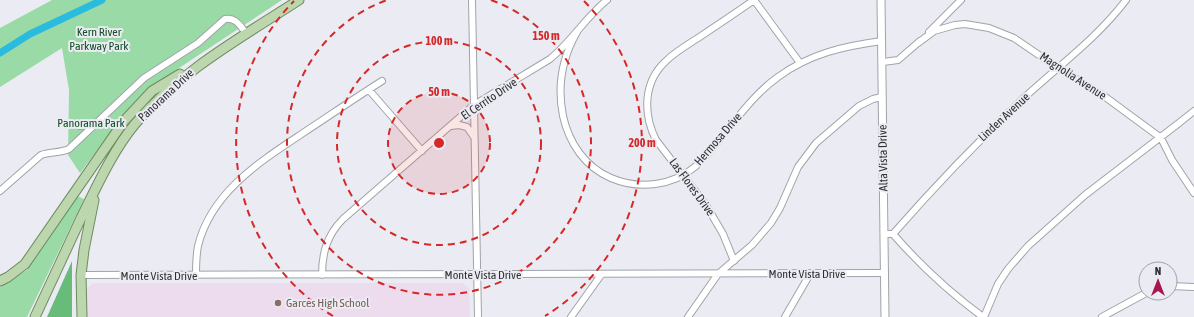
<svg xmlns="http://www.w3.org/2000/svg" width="1194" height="317" font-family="'Asap Condensed',sans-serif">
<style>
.education{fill:#eddced}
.green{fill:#9adaa6}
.forest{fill:#68bc7a}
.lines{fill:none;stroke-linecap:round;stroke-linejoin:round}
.canal{stroke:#29bcdf;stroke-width:7}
.minor-casing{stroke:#a2a3aa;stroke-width:8}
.tertiary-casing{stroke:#a2a3aa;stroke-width:9}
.primary-casing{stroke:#6e8a5f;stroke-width:11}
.minor{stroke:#fff;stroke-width:6}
.tertiary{stroke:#fff;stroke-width:7}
.primary{stroke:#bcd6ad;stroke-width:9}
.ring{fill:none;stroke:#d62828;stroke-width:2;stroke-dasharray:7 5}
.education-dot{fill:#8d6e63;stroke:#ebebf3;stroke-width:1.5}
.labels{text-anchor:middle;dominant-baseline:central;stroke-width:4;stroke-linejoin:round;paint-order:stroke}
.park-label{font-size:12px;fill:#104d23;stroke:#ebebf3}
.street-label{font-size:12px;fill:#303033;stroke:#ebebf3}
.education-label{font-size:12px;fill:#785e54;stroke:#ebebf3;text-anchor:start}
.centre{fill:#d62828;stroke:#ebebf3;stroke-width:2}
.ring-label{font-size:12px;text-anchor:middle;font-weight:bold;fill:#d62828;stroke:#ebebf3;stroke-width:4;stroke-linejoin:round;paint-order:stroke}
</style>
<rect width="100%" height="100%" fill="#ebebf3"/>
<!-- education -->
<path class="education" d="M93,283H463L469,288L470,317H87V288Z"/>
<!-- green -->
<path class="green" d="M52,0H282L179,68L148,90L130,107L80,173L68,155L69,90L62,48L0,87V28Z
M77,196L84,199L27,317H0V287L27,270Z"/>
<!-- forest -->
<path class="forest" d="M72,261V317H47Z"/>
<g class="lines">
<!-- canal -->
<path class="canal" d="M0,53L30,34L102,0"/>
<defs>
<path id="minor" d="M472,0L478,317
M577,32C562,58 557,86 563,116C569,143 585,167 611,178C639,190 673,186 696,166C704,158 711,150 718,141C737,119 754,94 778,77C809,54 844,46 882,41
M929,32L961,0
M918,43L934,31L955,25L965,24L989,28L1014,38L1058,68L1104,96L1161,138L1172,160L1194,193
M883,62L898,60L920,41
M369,90L422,151
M80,126L93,124
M451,126L459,125L467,127L474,137
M0,191L41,155C50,152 60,153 69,149L144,78L198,43L225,19C236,17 240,26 247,34
M884,234H893C935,186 979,140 1026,96C1060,65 1098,37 1126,0
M893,234C920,265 949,292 983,317
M734,261L723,234L706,205L656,140C643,114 643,82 666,61C676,51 689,44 701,36C719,24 737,12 754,0L800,63
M81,275L885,273
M322,275C322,253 327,235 343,219L474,105L550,59C572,41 585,18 607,0
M196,276C196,266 196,256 198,246C211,192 261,161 303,133C329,116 355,98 382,81
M1170,286L1194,287
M571,317L601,275
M688,317L718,274L752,245L771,223L780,208L798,167L816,143L859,106L873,99L882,97
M785,317L810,274
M984,317L998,284L1008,269L1028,246L1085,195L1179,123L1194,111
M1102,317L1146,293"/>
<path id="tertiary" d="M881,0L885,317"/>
<path id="primary" d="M0,281L8,277L25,264L124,121L152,91L180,74
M35,317C50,284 66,251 81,218C97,186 112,152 135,124C180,71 242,37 299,0
M82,317L81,275L84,250L94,200"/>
</defs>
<!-- minor casing -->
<use href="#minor" class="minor-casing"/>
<!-- tertiary casing -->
<use href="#tertiary" class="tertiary-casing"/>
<!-- primary casing -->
<use href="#primary" class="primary-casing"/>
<!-- minor -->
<use href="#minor" class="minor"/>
<!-- tertiary -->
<use href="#tertiary" class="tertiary"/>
<!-- primary -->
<use href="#primary" class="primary"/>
</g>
<!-- distance rings -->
<circle cx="439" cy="143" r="51" fill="#d62828" fill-opacity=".12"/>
<g class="ring">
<circle cx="439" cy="143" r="51"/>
<circle cx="439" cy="143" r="102"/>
<path d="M491 0A152 152 0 1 1 387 0"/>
<path d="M333 316A203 203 0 0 1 294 1M584 1A203 203 0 0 1 545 316"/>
</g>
<!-- markers -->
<circle class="education-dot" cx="278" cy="303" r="4"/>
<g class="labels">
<!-- park labels -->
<g class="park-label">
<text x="99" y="32">Kern River<tspan x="99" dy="14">Parkway Park</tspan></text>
<text x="91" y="123">Panorama Park</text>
</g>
<!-- street labels -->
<g class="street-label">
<text transform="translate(1073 76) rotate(33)">Magnolia Avenue</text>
<text transform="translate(166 95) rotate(-43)">Panorama Drive</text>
<text transform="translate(489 99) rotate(-34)">El Cerrito Drive</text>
<text transform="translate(1004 117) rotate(-43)">Linden Avenue</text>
<text transform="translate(718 139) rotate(-49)">Hermosa Drive</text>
<text transform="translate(883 158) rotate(-91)">Alta Vista Drive</text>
<text transform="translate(692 187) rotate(54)">Las Flores Drive</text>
<text x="807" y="274">Monte Vista Drive</text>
<text x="483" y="275">Monte Vista Drive</text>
<text x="159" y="276">Monte Vista Drive</text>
</g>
<!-- education labels -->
<g class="education-label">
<text x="286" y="303">Garces High School</text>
</g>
</g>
<circle cx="439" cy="143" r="6" class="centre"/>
<g class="ring-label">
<text x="546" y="40">150 m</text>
<text x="439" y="45">100 m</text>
<text x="439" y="96">50 m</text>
<text x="642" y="147">200 m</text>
</g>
<!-- north arrow -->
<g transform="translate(1158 281)"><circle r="19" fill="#ebebf3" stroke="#a0a0a6"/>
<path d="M0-3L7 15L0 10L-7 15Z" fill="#a9164e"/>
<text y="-6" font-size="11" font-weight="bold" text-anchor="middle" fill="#303033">N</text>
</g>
</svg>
